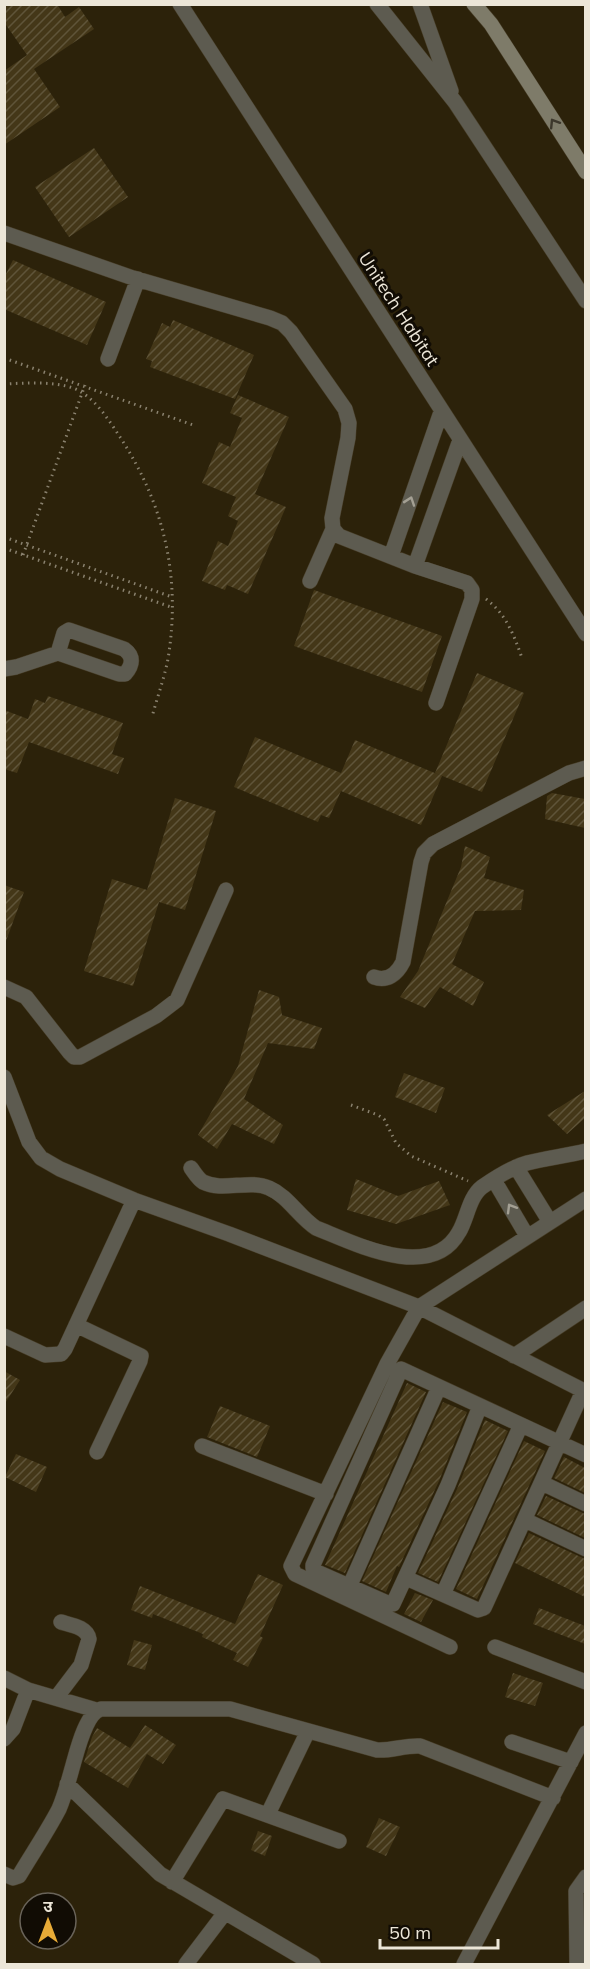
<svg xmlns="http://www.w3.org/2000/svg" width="590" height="1969" font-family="Mulish,'Noto Sans Devanagari',sans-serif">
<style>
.building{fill:url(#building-hatch)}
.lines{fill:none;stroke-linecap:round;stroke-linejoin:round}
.minor-casing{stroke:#473d27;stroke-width:16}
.secondary-casing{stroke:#473d27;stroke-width:16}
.path{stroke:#8a826f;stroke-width:3;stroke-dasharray:1.5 4.5;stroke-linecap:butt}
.minor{stroke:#5d5b50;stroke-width:15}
.secondary{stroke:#7e7b69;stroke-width:15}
.oneway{stroke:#3d382c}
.oneway2{stroke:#a4a094}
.labels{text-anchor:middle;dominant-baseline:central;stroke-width:6;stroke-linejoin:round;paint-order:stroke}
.street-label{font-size:18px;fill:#ece6d8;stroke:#110c04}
</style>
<defs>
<pattern id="building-hatch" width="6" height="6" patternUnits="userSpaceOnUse" patternTransform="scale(1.5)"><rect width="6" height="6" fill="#443718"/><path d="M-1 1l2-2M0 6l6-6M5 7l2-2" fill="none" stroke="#5f5439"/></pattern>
</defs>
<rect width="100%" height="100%" fill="#2c220a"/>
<!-- building -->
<path class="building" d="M4,4H57L65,17L79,7L94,29L34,69L60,107L4,145V71L27,55L4,22Z
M94,148L128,197L69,237L35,187Z
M13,260L106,302L87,345L4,309V278Z
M173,320L254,355L235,399L150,367L152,361L146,359L162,323L170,327Z
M238,395L289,417L255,494L286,507L248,594L227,585L225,590L202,581L218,541L228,546L238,521L228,516L236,497L202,483L219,442L230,447L242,418L230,413Z
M314,590L442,636L422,692L294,646Z
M477,673L524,693L482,792L435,773Z
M48,696L123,723L112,754L124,758L118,774L29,742L17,773L4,769V710L28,719L35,699L45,703Z
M255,737L341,773L355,740L442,776L421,825L341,791L329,818L321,815L318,822L234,787Z
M552,793L585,799V828L545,819L547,796Z
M175,798L216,811L185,910L159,902L133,986L84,971L112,879L147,890Z
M465,846L490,857L484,878L524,890L521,910L475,911L452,964L484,982L473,1006L440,987L425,1008L400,997L418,971L461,867Z
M4,885L24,892L6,941L4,940Z
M259,990L279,997L282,1015L322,1028L314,1049L268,1043L244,1099L283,1125L274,1144L232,1124L217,1149L198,1135L238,1066Z
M404,1073L445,1088L436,1113L395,1097Z
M585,1091V1118L567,1134L547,1115Z
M356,1179L398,1196L439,1181L450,1205L396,1224L347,1210Z
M4,1371L20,1380L4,1405Z
M407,1383L426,1392L345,1573L325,1565Z
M443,1402L467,1412L439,1481L399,1567L397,1566L386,1592L362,1581Z
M220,1406L270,1426L257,1457L207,1437Z
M485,1420L508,1431L438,1582L418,1573L457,1489Z
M524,1441L545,1451L477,1599L456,1589Z
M16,1454L47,1467L36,1492L5,1477Z
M564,1457L585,1468V1493L554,1478Z
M546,1496L585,1514V1538L537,1515Z
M529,1533L585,1559V1597L515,1563Z
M258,1574L283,1585L260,1636L263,1638L248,1667L233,1660L237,1653L202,1637L203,1634L153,1614L152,1618L131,1610L140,1586L235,1624Z
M415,1593L433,1600L421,1622L404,1614Z
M539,1608L585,1626V1644L533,1624Z
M134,1640L152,1645L145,1670L127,1665Z
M513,1673L543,1683L535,1706L505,1697Z
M145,1725L176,1745L163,1764L147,1754L128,1788L84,1762L92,1737L97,1728L130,1748Z
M379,1818L400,1827L386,1856L366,1847Z
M258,1831L272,1836L265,1856L251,1850Z"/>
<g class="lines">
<defs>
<path id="minor" d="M180,4L586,634
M377,4L455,102L586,301
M420,4L451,91
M4,233L133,278L270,318L282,323L291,332L345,409L349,423L348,438L332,518L333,529L339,536L415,566L467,583L472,590V599L436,703
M108,359L138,279
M391,556L441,412
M415,566L460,440
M310,581L333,529
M4,669L16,667L58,653L119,674H125C133,665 134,656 124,649L69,630L64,633L58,653
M374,977C387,982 397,974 403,962L421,862L424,853L433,844L569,773L586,768
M4,987L26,997L70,1053L74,1057H80L156,1016L177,1000L226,890
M4,1077L29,1142L41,1158L60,1169L134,1200L229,1234L419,1307L586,1392
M516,1167L550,1222
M191,1168C194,1172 198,1179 203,1182C223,1192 249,1179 269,1188C288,1196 299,1217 316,1228C354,1243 431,1283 459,1232C467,1219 469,1197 482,1187C495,1178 512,1167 527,1163C546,1158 566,1156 586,1151
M494,1180L527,1236
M76,1325L141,1356L140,1361L97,1452
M4,1336L45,1355L61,1354L65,1349L134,1200
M514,1356L586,1308
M480,1406L448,1485L393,1604H390L315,1571L313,1568V1565L401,1369L586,1455
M202,1446L326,1494
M542,1483L586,1504
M525,1520L586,1549
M406,1578L478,1610L484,1608L583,1391
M350,1585L439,1387
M443,1594L521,1425
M450,1647L295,1574L291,1566L387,1364L419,1307L586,1199
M495,1647L586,1682
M4,1678L28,1690L96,1710
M56,1698L81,1665L89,1639C87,1627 71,1625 61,1622
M4,1739L13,1729L28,1690
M512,1742L571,1762
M67,1784L160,1874L313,1964
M268,1814L308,1731
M4,1874L13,1878L19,1876C32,1854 47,1832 59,1809C65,1795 69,1779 73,1765C77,1751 86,1713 101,1709H230L377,1750C392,1751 405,1745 420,1746L553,1798
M172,1882L223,1799L339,1841
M186,1964L224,1914
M464,1964L586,1733
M577,1964L576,1891L586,1877"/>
<path id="secondary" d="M474,4L491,24L586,172"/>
</defs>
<!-- minor casing -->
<use href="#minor" class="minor-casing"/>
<!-- secondary casing -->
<use href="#secondary" class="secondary-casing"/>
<!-- path -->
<path class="path" d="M4,358L196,426
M4,384C26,383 52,381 73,388C94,396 108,419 120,437C165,506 181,578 168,659C164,679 157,698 152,717
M4,537L172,597
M4,548L171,607
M23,555L85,385
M486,599C506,614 514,635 522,658
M351,1105L378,1115L384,1119L396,1143L411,1156L468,1181"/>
<!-- minor -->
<use href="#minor" class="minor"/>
<!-- secondary -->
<use href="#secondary" class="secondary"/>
</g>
<!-- one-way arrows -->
<defs><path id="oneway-chevron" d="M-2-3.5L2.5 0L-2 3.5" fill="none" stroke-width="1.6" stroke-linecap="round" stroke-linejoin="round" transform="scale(1.5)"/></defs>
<use class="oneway" href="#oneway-chevron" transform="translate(554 123) rotate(-122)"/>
<g class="oneway2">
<use href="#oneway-chevron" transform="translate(410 501) rotate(-71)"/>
<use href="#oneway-chevron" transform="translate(511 1208) rotate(-121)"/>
</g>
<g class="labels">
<!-- street labels -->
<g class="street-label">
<text transform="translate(399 309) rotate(57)">Unitech Habitat</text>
</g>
</g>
<!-- border -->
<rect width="590" height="1969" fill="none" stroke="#ece6d8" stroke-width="12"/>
<!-- north arrow -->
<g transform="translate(48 1921)"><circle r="28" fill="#110c04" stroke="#696359" stroke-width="1.5"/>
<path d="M0-4.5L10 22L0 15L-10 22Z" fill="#e8ab37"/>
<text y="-9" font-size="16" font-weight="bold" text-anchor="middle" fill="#ece6d8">उ</text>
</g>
<!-- scale -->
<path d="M380 1939v9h118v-9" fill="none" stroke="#ece6d8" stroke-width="3"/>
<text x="389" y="1939" font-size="18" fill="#ece6d8" stroke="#110c04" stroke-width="4.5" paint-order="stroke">50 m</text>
</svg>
